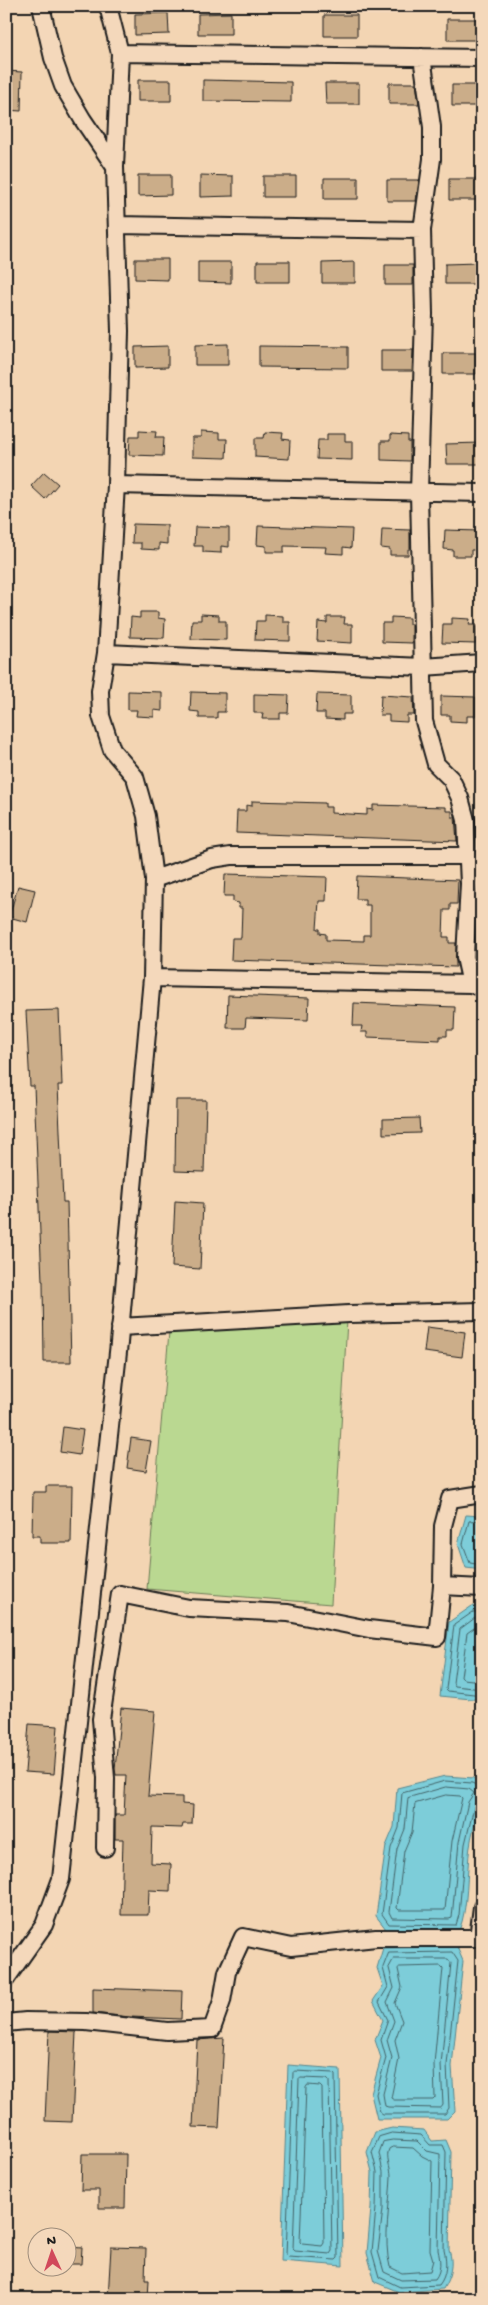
<svg xmlns="http://www.w3.org/2000/svg" width="488" height="2305" font-family="'Gochi Hand',sans-serif">
<style>
.green{fill:#bad891;stroke:#6b7a56}
.water{fill:#7dcdd9;stroke:#56868d}
.lines{fill:none;stroke-linecap:round;stroke-linejoin:round}
.shore{stroke:#436368;stroke-width:1}
.building{fill:#cbad89;stroke:#1c1c1c}
.minor-casing{stroke:#1c1c1c;stroke-width:20}
.minor{stroke:#f4d8bb;stroke-width:16}
</style>
<rect width="100%" height="100%" fill="#f3d5b3"/>
<filter id="ink" filterUnits="userSpaceOnUse"><feTurbulence type="fractalNoise" baseFrequency=".02" numOctaves="2"/><feDisplacementMap in="SourceGraphic" scale="10" xChannelSelector="R" yChannelSelector="G"/><feConvolveMatrix kernelMatrix="1 2 1 2 8 2 1 2 1" color-interpolation-filters="sRGB"/></filter>
<g filter="url(#ink)">
<!-- green -->
<path class="green" d="M347,1320L331,1604L147,1589L169,1332Z"/>
<!-- water -->
<path class="water" d="M466,1515L482,1516V1570L466,1568L458,1544Z
M472,1606L482,1607V1700L440,1696L449,1622Z
M445,1776L474,1778L482,1784C482,1805 473,1825 470,1846C466,1874 469,1905 459,1931L386,1929L376,1916L386,1846L394,1827L397,1788Z
M457,1947L463,1961L452,2066L455,2111L447,2119H377L371,2094L381,2058L375,2040L383,2020L373,2001L383,1986L377,1968L383,1948Z
M288,2065L340,2069L343,2266L281,2261Z
M392,2128L424,2130L432,2141L446,2140L451,2152L449,2250C454,2264 450,2277 443,2289L399,2292L375,2282L367,2253L371,2208L372,2172L367,2152L375,2132Z"/>
<g class="lines">
<!-- shore -->
<path class="shore" d="M482,1520L469,1521L463,1544L470,1563L482,1565
M482,1612H473L454,1625L446,1689L448,1691L482,1695
M482,1618H475L460,1629L453,1683L455,1686L482,1689
M482,1626H477L467,1633L461,1677L463,1679L482,1681
M446,1787L469,1789L474,1793L468,1802L459,1842L452,1918L449,1919L392,1918L389,1912L397,1849L405,1829L408,1798Z
M482,1788L472,1783L445,1781L402,1793L399,1828L391,1848L382,1914L389,1924L456,1925L459,1915L465,1844L475,1803L482,1800
M446,1795L460,1796L462,1798L452,1841L445,1910H399L397,1908L404,1851L412,1832L415,1804Z
M389,1953L452,1952L458,1961L447,2065L449,2108L445,2114H383L380,2112L376,2094L386,2058L381,2040L388,2020L379,2002L388,1987L383,1968Z
M394,1959H448L451,1963L441,2065L443,2105L441,2108L388,2107L385,2106L383,2094L392,2058L387,2040L394,2021L387,2002L394,1988L389,1968Z
M400,1967L441,1966L443,1968L434,2064L435,2098L433,2100H394L391,2098L399,2059L395,2040L402,2021L395,2003L402,1987L398,1969Z
M295,2071L333,2073L335,2075L338,2258L336,2260L288,2257L286,2255L293,2073Z
M301,2078L327,2079L329,2081L332,2251L330,2254L295,2251L293,2249L299,2080Z
M308,2085L320,2086L322,2088L324,2243L322,2246L302,2244L300,2242L306,2088Z
M392,2133L421,2135L430,2145H443L446,2152L444,2250C447,2262 447,2275 439,2285L400,2287L379,2277L372,2252L376,2208L377,2172L372,2152L379,2137Z
M393,2140L417,2141L427,2151L440,2154L438,2250C440,2259 442,2270 435,2279L401,2280L384,2272L378,2251L383,2209V2172L379,2153L383,2142Z
M393,2147L413,2148L422,2156L432,2161L430,2250L433,2260L430,2271L402,2273L390,2267C383,2241 390,2204 391,2176C391,2167 385,2157 389,2149Z"/>
</g>
<!-- building -->
<path class="building" d="M168,13L169,34L135,35V14Z
M231,13V34H198V14Z
M324,15H357V36H324Z
M447,19H480V40H447Z
M6,71L22,72L21,111L6,110Z
M138,80H171V101H138Z
M203,80L291,82V102L203,101Z
M325,83H359V104H326Z
M389,83H416L419,104H389Z
M452,85H482V106H452Z
M138,175H171V195L138,196Z
M200,175L233,176V196L200,197Z
M263,176H296V197H263Z
M324,178H358V199H324Z
M449,179H482V200H449Z
M387,180H419L416,201H387Z
M135,259H168V280L135,279Z
M257,261H290V282H257Z
M198,262H231V283L198,282Z
M355,262V283H322V263Z
M478,263V284H445V264Z
M385,265H413V285H385Z
M228,344V365H195V345Z
M168,346V367L135,368V347Z
M259,346L348,347V368L259,367Z
M381,350H413L412,371H381Z
M443,353H476V374H443Z
M139,430L157,431L156,437H164L163,456L129,455L130,436H139Z
M201,432L219,433V439H227L226,458L192,457V438H201Z
M265,432L283,433L282,439L290,440L289,459L255,457V438H264Z
M327,434H345V441H352V460L317,459L318,440H327Z
M390,435L408,436V442H410V461L381,460V441H390Z
M480,443V464H447L446,444Z
M44,472L58,484L45,499L31,486Z
M133,524L167,525V544L159,543V550L141,549V543H132Z
M258,526L352,529L351,548L343,547V554L325,553L326,547L284,546V552H266V546L257,545Z
M195,527L229,528V547L221,546V553L203,552V546H194Z
M382,529L410,530V549H408V555H390V549L381,548Z
M445,530L479,531V550H471V556H453V550L444,549Z
M140,612H158V618L165,619L164,638L130,637L131,617L140,618Z
M201,614L219,615V621H226V640L191,639L192,620H201Z
M265,615L283,616V622H290V641L255,640L256,621H265Z
M327,617H345L344,624H352V643L317,641L318,622L327,623Z
M391,617L409,618V624H412V643L382,642V623H391Z
M452,618L470,619L469,625H477L476,644L442,643L443,624H452Z
M128,691L162,692V711L154,710V717L136,716L137,710H128Z
M191,692L225,693V712H217V718H199V712L190,711Z
M254,694L289,695L288,713H280V719H262L263,713H254Z
M317,694L351,695V714H343V720L325,719V713H316Z
M381,695L413,697L414,715H407V722L389,721V715H380Z
M441,696L475,697V716H467V722L450,721V715H441Z
M252,801L325,803V807H331V813L367,815V809L373,810V805L446,807V811H452V817H455L457,841L236,833L237,811H246V805L252,806Z
M225,874L327,877L326,901H319L317,929H320V933L326,934V940L364,941V935H370V905H365V899H356L357,876L458,880L457,904H450V910H444L443,937H449V943H456V967L231,960L232,938H241L242,908H239V903L233,902V896H224Z
M18,886L35,890L27,922L9,917Z
M228,995L309,998L308,1020L246,1018L245,1028H227Z
M354,1003L455,1007L454,1030H447V1036H440V1040L367,1037V1032H361L362,1026H353Z
M59,1010L62,1085H58L63,1202H67L71,1362H44L43,1281H42L34,1086H30L26,1011Z
M176,1100H206L204,1172L175,1171Z
M419,1118L420,1133L383,1134V1119Z
M175,1201L203,1203L200,1269L172,1267Z
M427,1327L465,1332L462,1357L424,1352Z
M63,1427L83,1430L79,1455L60,1452Z
M131,1438L151,1441L146,1471L127,1468Z
M46,1486H72L71,1543H40V1536H32L33,1492H46Z
M121,1708L155,1711L148,1796L182,1797V1804L193,1805L192,1824H183L182,1828L152,1827L151,1863L171,1864L170,1891L149,1890L148,1915H121L123,1839H115V1815H124L126,1775H116L115,1769Z
M29,1724L58,1726L54,1774L25,1772Z
M93,1988L182,1991L181,2019L130,2017L93,2013Z
M49,2031L76,2032L72,2122L45,2121Z
M224,2038L219,2128L193,2127L197,2040Z
M82,2154H126L125,2208H99V2190H81Z
M68,2246L82,2247L81,2264H68Z
M111,2247L146,2248L145,2280H149L148,2299H108Z"/>
<g class="lines">
<defs>
<path id="minor" d="M108,6L120,53L115,167
M120,53L482,58
M117,225L422,230L424,314L419,492L424,721L436,764L451,779L460,798L466,820L469,884L465,957L471,984L482,988
M422,230L432,159V127L422,57
M116,485L482,493
M106,653L423,667L482,663
M154,879L212,859L231,856H468
M152,978L471,984
M120,1327L349,1314L482,1311
M442,1586L482,1588
M105,1848L106,1778L101,1719L120,1594L189,1608L288,1613L369,1629L437,1637L442,1586L443,1526L450,1499L482,1494
M6,1979L44,1925L61,1879L119,1343L152,978L154,879L146,816L135,777L112,750L101,716L100,691L106,653L116,485L120,331L115,167L83,120L63,86L53,58L41,6
M6,2023L26,2021L86,2022L167,2031L212,2029L222,2001L227,1972L243,1937L291,1947L376,1938H478L482,1907"/>
</defs>
<!-- minor casing -->
<use href="#minor" class="minor-casing"/>
<!-- minor -->
<use href="#minor" class="minor"/>
</g>
</g>
<!-- margin -->
<rect width="488" height="2305" fill="none" stroke="#f4d8bb" stroke-width="25"/>
<rect x="12" y="12" width="463" height="2280" fill="none" stroke="#1c1c1c" stroke-width="2" filter="url(#ink)"/>
<!-- north arrow -->
<g transform="translate(52 2252) rotate(357)"><circle r="24" fill="#f4d8bb" stroke="#9e8d7b"/>
<path d="M0-4L9 19L0 12L-9 19Z" fill="#d1495b"/>
<text y="-8" font-size="14" font-weight="bold" text-anchor="middle" fill="#1c1c1c">N</text>
</g>
</svg>
